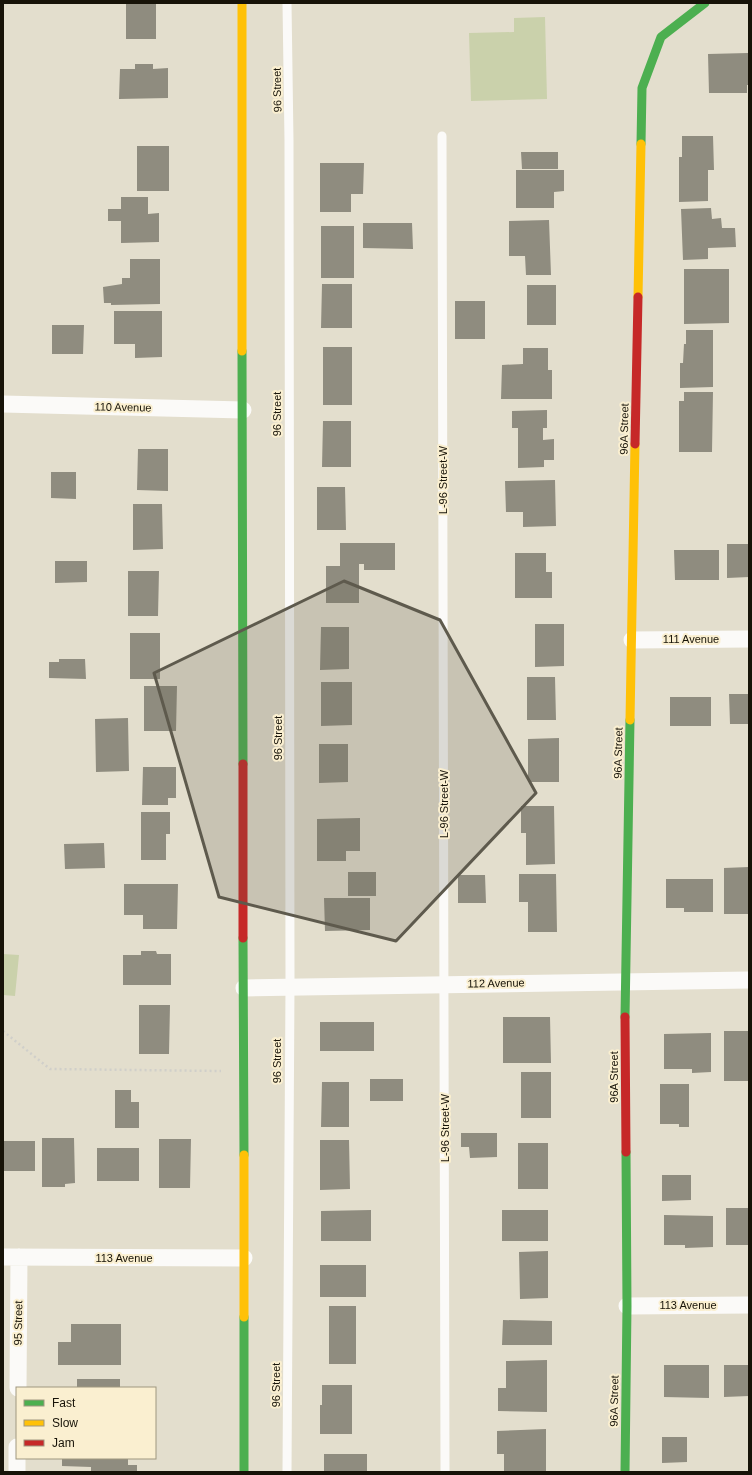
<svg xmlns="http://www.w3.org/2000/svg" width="752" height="1475" font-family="Arial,sans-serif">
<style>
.green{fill:#cad1ab}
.building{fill:#8f8c7f}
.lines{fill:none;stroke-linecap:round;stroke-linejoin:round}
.path{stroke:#d0cfca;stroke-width:2.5;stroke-dasharray:2 3;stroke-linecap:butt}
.lane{stroke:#fbfaf8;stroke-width:9}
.street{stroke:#fbfaf8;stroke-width:17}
.fast{stroke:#4caf50;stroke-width:9}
.slow{stroke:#ffc107;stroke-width:9}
.jam{stroke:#c62828;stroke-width:9}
.marked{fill:#5e5a4d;fill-opacity:0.2;stroke:#5e5a4d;stroke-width:3;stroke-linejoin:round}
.labels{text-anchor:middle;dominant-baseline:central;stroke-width:4;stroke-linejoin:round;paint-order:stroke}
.street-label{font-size:11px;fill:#171308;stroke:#faefd0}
</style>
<rect width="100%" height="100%" fill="#e3decd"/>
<!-- green -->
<path class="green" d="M545,17L547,99L471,101L469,33L514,32V18Z
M3,954L19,955L15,996L3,995Z"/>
<!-- building -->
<path class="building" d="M126,3H156V39H126Z
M748,53L749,85H747V93H709L708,54Z
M135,64H153V69L168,68V98L119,99L120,69H135Z
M682,136H713L714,170H708V201L679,202V157H682Z
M137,146H169V191H137Z
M521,152H558V169H522Z
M320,163H364L363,194H351V212H320Z
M516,170H564V191L554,192V208H516Z
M121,197H148V214L159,213V242L121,243V221H108V209H121Z
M711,208L712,219L721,218L722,228H735L736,247L708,248V259L683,260L681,209Z
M549,220L551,275H526L525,256H509V221Z
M363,223H412L413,249L363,248Z
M321,226H354V278H321Z
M130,259H160V304L111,305V303H104L103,287L122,284V278H130Z
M684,269H729V323L684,324Z
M322,284H352V328H321Z
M527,285H556V325H527Z
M455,301H485V339H455Z
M114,311H162V357L135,358V344H114Z
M52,325H84L83,354H52Z
M686,330H713V387L680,388V363H683L684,344H686Z
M323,347H352V405H323Z
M523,348H548V370H552V399H501L502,365L523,364Z
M684,392H713L712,452H679V401H684Z
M547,410V428H543V440L554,439V460H544V467L518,468V428H512V411Z
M323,421H351V467H322Z
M138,449H168V491L137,490Z
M51,472H76V499L51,498Z
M555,480L556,526L523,527V512H506L505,481Z
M317,487H345L346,530H317Z
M133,504H162L163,549L133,550Z
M340,543H395V570H364V564H359V603H326V566H340Z
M727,544H749V577L727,578Z
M674,550H719V580H675Z
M515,553H546V572H552V598H515Z
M55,561H87V582L55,583Z
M128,571H159L158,616H128Z
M535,624H564V666L535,667Z
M321,627H349V669L320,670Z
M130,633H160V679H130Z
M59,659H85L86,679L49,678V662H59Z
M527,677H555L556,720H527Z
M321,682H352V725L321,726Z
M144,686H177L176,731H144Z
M729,694H749V724H730Z
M670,697H711V726H670Z
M128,718L129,771L96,772L95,719Z
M559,738V782H528V739Z
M319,744H348V782L319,783Z
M143,767H176V798H168V805H142Z
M521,806H554L555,864L526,865V833H521Z
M141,812H170V834H166V860H141Z
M360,818V851H346V861H317V819Z
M104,843L105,868L65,869L64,844Z
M749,867V914H724V868Z
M348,872H376V896H348Z
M519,874H556L557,932H528V902H519Z
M458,875H485L486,903H458Z
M666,879H713V912H684V908H666Z
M124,884H178L177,929H143V915H124Z
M324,898H370V930L325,931Z
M141,951H156L157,954H171V985H123V955H141Z
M139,1005H170L169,1054H139Z
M503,1017H550L551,1063H503Z
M320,1022H374V1051H320Z
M724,1031H749V1081H724Z
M711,1033V1072L692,1073V1069H664V1034Z
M521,1072H551V1118H521Z
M370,1079H403V1101H370Z
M322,1082H349V1127H321Z
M660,1084H689V1127H679V1124H660Z
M115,1090H131V1102H139V1128H115Z
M461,1133H497V1157L470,1158L469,1147H461Z
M42,1138H74L75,1183L65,1184V1187H42Z
M159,1139H191L190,1188H159Z
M320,1140H349L350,1189L320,1190Z
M3,1141H35V1171H3Z
M518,1143H548V1189H518Z
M97,1148H139V1181H97Z
M662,1175H691V1200L662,1201Z
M726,1208H748L749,1245H726Z
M371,1210V1241H321V1211Z
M502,1210H548V1241H502Z
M664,1215L713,1216V1247L685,1248V1245H664Z
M548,1251V1298L520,1299L519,1252Z
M320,1265H366V1297H320Z
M329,1306H356V1364H329Z
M503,1320L552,1321V1345H502Z
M71,1324H121V1365H58V1342H71Z
M547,1360V1412L498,1411V1388H506V1361Z
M664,1365H709V1398L664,1397Z
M724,1365H749V1396L724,1397Z
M77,1379H120V1388H77Z
M322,1385H352V1434H320V1405H322Z
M546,1429V1472H504V1454H497V1431Z
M662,1437H687V1462L662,1463Z
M324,1454H367V1472H324Z
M62,1458H128V1465H137V1472H91V1467L62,1466Z"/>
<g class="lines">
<!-- path -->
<path class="path" d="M3,1031L50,1069L221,1071"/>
<!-- lane -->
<path class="lane" d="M442,136L445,1472
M287,1472L290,987L289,141L287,3"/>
<!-- street -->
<path class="street" d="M3,404L243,410
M632,640L749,639
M244,988L749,980
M3,1257L244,1258
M627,1306L749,1305
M18,1388L19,1257
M17,1472V1447"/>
<!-- fast -->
<path class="fast" d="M641,144L642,88L661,37L705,3
M242,351L243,764
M243,938L244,1155
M625,1017L630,720
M244,1317V1472
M625,1472L627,1306L626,1152"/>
<!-- slow -->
<path class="slow" d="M242,3V351
M638,297L641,144
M630,720L635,444
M244,1155V1317"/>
<!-- jam -->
<path class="jam" d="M635,444L638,297
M243,764V938
M625,1017L626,1152"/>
</g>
<!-- marked area -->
<path class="marked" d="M344,581L440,620L536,793L396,941L219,897L154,673Z"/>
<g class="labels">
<!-- street labels -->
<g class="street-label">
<text transform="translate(277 90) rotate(-91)">96 Street</text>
<text transform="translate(123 407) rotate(1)">110 Avenue</text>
<text transform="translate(277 414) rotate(-90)">96 Street</text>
<text transform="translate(624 429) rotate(-89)">96A Street</text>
<text transform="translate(443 480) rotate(-90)">L-96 Street-W</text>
<text x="691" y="639">111 Avenue</text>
<text transform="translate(278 738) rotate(-90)">96 Street</text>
<text transform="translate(618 753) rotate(-89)">96A Street</text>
<text transform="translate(444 804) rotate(-90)">L-96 Street-W</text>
<text transform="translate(496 983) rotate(-1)">112 Avenue</text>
<text transform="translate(277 1061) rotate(-90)">96 Street</text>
<text transform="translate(614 1077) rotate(-90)">96A Street</text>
<text transform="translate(445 1128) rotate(-90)">L-96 Street-W</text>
<text x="124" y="1258">113 Avenue</text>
<text x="688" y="1305">113 Avenue</text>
<text transform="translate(18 1323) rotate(-89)">95 Street</text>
<text transform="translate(276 1385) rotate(-90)">96 Street</text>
<text transform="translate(614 1401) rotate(-89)">96A Street</text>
</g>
</g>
<!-- border -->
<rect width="752" height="1475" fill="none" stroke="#171308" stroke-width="8"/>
<!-- legend -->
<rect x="16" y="1387" width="140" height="72" fill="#faefd0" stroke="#9f9780"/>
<rect x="24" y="1400" width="20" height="6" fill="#4caf50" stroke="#9f9780"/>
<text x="52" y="1407" font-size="12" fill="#171308">Fast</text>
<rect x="24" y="1420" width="20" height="6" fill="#ffc107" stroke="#9f9780"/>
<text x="52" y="1427" font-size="12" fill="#171308">Slow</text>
<rect x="24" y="1440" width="20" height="6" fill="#c62828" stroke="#9f9780"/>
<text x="52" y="1447" font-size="12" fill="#171308">Jam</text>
</svg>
